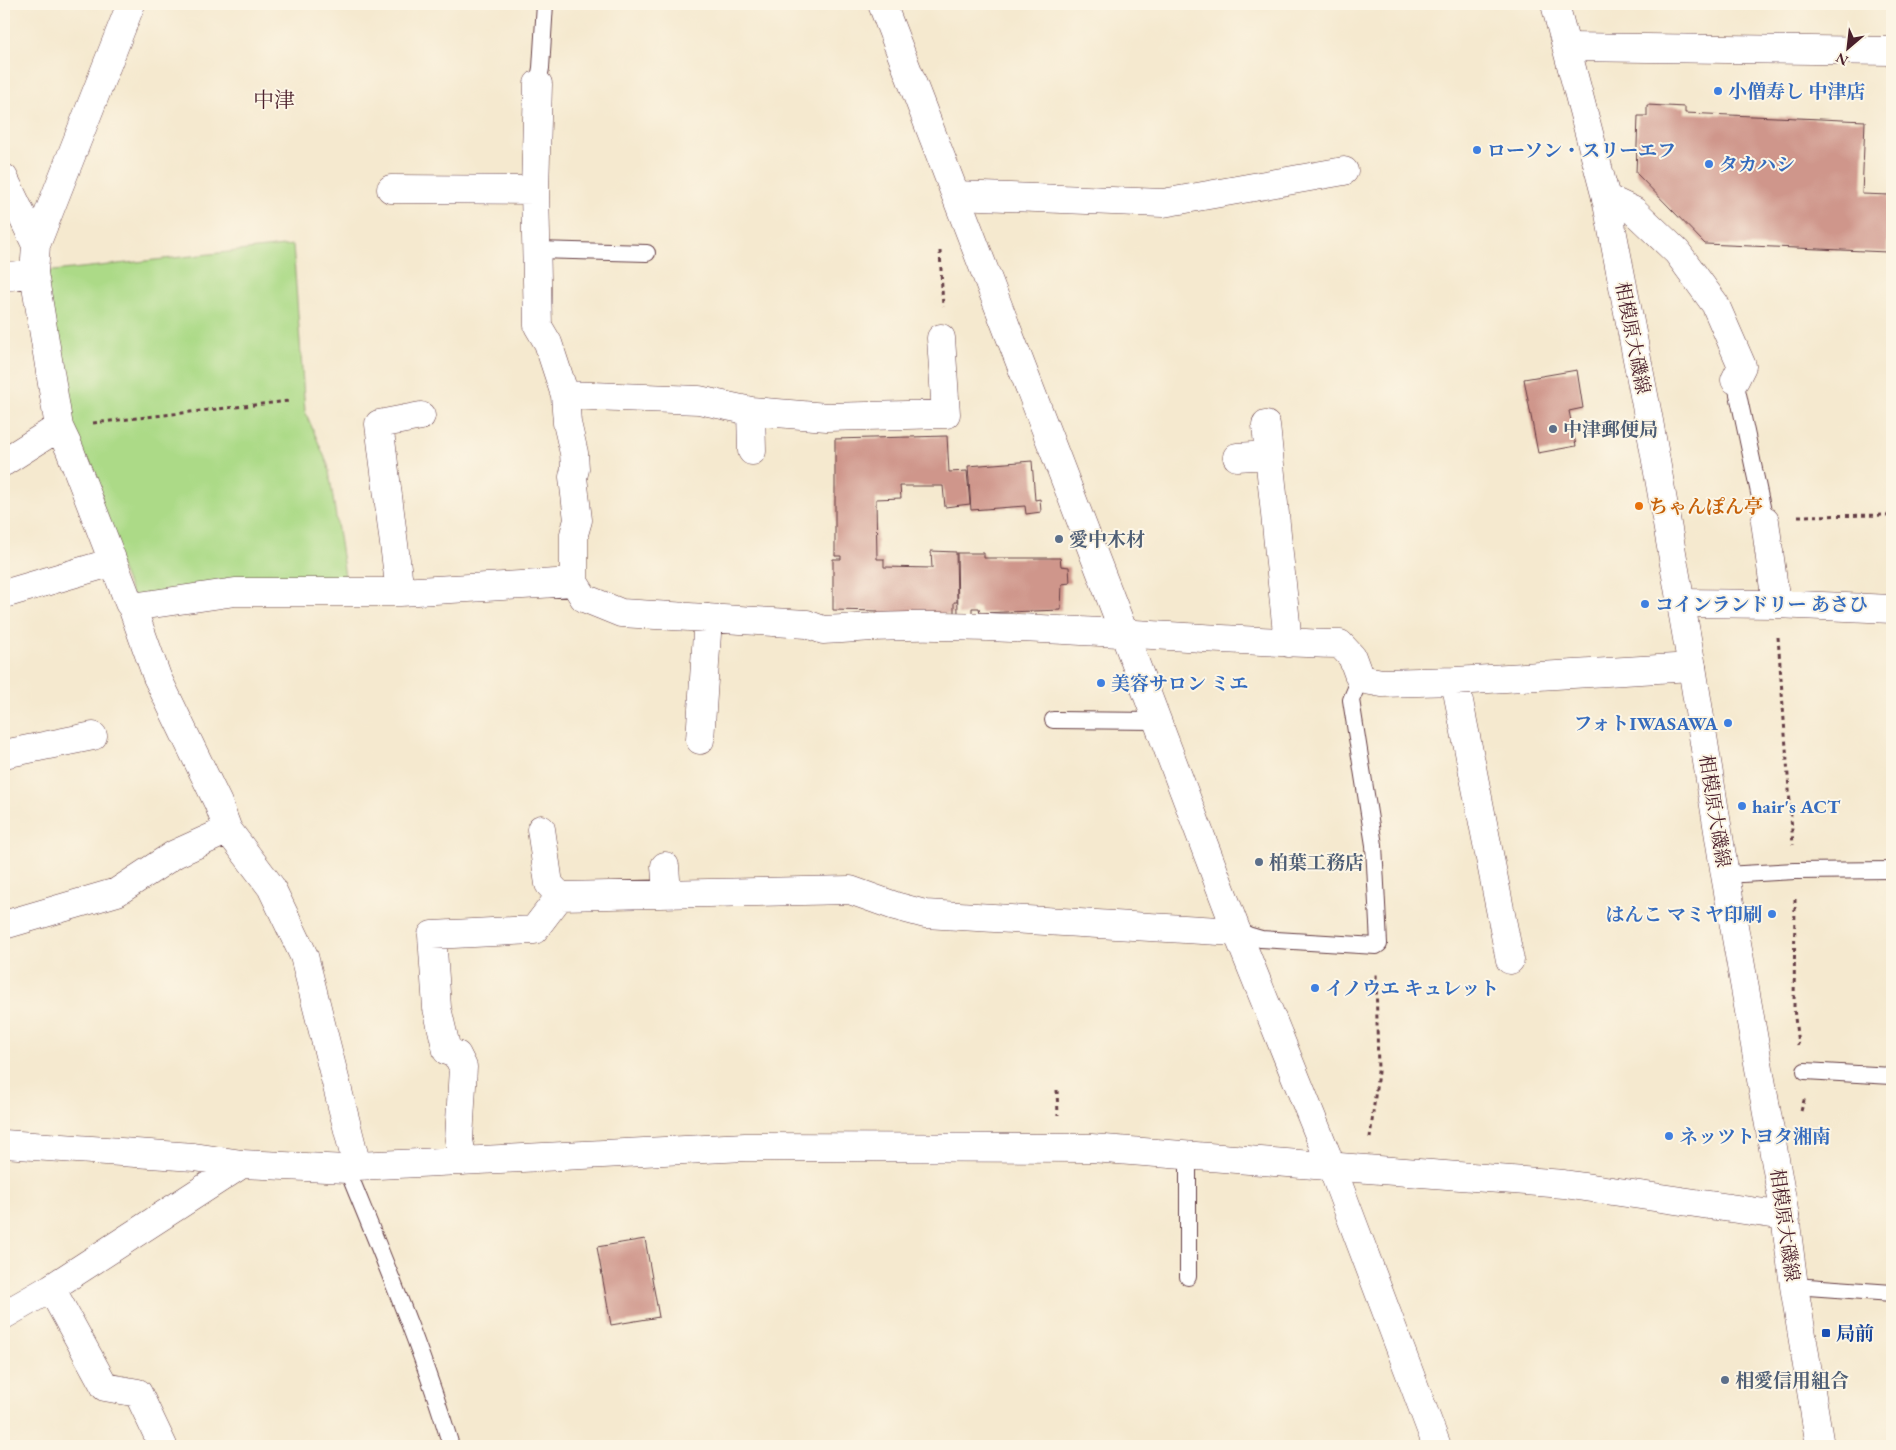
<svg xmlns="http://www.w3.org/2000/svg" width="1896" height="1450" font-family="'EB Garamond','Noto Serif JP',serif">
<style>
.green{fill:#acda87;stroke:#7b7c59}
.building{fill:#cf968b}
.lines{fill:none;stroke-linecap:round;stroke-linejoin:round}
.lane-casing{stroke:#643d44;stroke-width:18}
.street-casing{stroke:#643d44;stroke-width:29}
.secondary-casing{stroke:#643d44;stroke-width:29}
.primary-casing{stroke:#643d44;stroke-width:29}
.path{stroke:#643d44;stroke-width:3;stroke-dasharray:4 4;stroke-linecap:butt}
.lane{stroke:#fff;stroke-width:16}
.street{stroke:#fff;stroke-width:28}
.secondary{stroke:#fff;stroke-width:28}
.primary{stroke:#fff;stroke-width:28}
.shop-dot{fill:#3f7fe0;stroke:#fcf5e5;stroke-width:2}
.service-dot{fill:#5c6f8a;stroke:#fcf5e5;stroke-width:2}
.food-dot{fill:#e8710a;stroke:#fcf5e5;stroke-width:2}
.transit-dot{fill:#1a4fb4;stroke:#fcf5e5;stroke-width:2}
.labels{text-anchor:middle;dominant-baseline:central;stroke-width:4;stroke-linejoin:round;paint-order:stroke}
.shop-label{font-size:19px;font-weight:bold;fill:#366cbe;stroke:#fcf5e5;text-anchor:start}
.street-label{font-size:19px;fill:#4a1f2b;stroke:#fcf5e5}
.service-label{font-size:19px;font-weight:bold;fill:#4e5e75;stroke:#fcf5e5;text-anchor:start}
.food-label{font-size:19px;font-weight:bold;fill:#c56008;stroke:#fcf5e5;text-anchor:start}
.transit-label{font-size:19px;font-weight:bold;fill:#164399;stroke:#fcf5e5;text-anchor:start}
.quarter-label{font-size:21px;fill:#4a1f2b;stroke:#fcf5e5}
</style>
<rect width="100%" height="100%" fill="#fcf5e5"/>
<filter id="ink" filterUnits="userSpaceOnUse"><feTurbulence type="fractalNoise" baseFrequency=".02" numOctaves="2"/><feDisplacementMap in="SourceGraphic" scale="10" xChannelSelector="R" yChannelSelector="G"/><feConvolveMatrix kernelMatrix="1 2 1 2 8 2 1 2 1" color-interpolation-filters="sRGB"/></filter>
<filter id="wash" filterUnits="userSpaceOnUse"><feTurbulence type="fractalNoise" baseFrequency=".0096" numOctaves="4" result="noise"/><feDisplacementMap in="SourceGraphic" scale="20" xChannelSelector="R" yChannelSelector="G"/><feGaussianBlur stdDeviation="1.12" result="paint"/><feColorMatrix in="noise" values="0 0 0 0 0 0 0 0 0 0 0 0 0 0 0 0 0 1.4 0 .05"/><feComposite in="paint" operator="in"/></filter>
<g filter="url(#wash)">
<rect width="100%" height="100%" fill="#f5e9cf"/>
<!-- green -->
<path class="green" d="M293,245L305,411L328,465L346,582L135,602L69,440L44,272Z"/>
<g id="blocks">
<!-- building -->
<path class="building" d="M1647,105L1685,107V113L1865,121L1862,194L1889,195L1887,252L1705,244L1636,173L1638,116H1647Z
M1577,370L1583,408L1569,411L1576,446L1538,453L1524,379Z
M947,436L949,472L967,471L970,504L945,507L943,486H900L901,498L876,499L877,559H884V567L932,568L931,551L956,552L957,602H954V614L879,615L878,611L833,610V559H841V556H835V439Z
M1032,461L1035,500L1040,499L1041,512L1026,514L1025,506L971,510L968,466Z
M957,553H984V558H1060L1061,566L1069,567L1070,583L1062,584L1061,610L980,613L979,608H972V614L958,615Z
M645,1239L659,1317L611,1325L597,1247Z"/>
</g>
</g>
<g filter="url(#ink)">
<use href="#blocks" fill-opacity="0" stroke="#643d44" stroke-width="1"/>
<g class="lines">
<defs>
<path id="lane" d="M538,84L541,68L545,4
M537,250L647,253
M1735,380L1765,521
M1053,720L1157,721
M1725,875L1795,871L1892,870
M1237,932L1261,939L1376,946L1379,944L1374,845L1351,700L1360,679
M1805,1071L1892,1076
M347,1169C384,1260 423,1351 451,1446
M1188,1277V1155
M1794,1286L1892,1293"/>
<path id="street" d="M131,4L36,245L34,273L59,427L69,448L129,603L132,607L157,677L218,803L228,830L271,887L304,956L357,1166
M1567,47L1892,51
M538,84L535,190L538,326L548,343L565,395L567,423L574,453L575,469L573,477L578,520L574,534V582L584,598L621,613L807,624L823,630C861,628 900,625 937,626C1072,627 1206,641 1340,644L1352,657L1360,679L1382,683L1455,681L1692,667
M4,178L36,245
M391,189L535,190
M956,195L1163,203L1344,171
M1606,198L1634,211L1677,252L1715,304L1742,366L1735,380
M4,277L34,273
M565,395L699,400L751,411L827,417L946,414L941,338
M751,411L752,451
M1266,425L1288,643
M1237,457L1269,455
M4,462L59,427
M1765,521L1776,604
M400,592L379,424L421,416
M4,594L113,562
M1680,603L1776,604L1892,609
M132,607L235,592H400L574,582
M1455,681L1510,960
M700,740L708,618
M4,754L93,736
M541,829L549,884L560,896
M665,866L667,893
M4,925L117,892L175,854L228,830
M4,1144L194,1157L242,1164L347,1169L357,1166L745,1147L1091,1148L1564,1184L1785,1216
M463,1161L459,1140L463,1067L457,1055L447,1051L437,1008L432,935L534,930L560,896L850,890L895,906L925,914L1237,932
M51,1288L105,1387L138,1393L163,1446
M4,1315L51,1288L242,1164"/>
<path id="secondary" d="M882,4L1124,633L1237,932L1331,1165L1437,1446"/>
<path id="primary" d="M1555,4L1606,198L1649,421L1692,667L1725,875L1785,1216L1794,1286L1820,1446"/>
</defs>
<!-- lane casing -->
<use href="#lane" class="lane-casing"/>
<!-- street casing -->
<use href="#street" class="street-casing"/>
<!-- secondary casing -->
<use href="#secondary" class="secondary-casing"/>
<!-- primary casing -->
<use href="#primary" class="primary-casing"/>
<!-- path -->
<path class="path" d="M940,251L943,307
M93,423L289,401
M1798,516L1892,515
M1778,637L1793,845
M1795,899L1794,1008L1798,1045
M1057,1090L1058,1115
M1801,1111L1805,1097
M1370,1138L1378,1072L1376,972"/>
<!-- lane -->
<use href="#lane" class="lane"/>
<!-- street -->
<use href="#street" class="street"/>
<!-- secondary -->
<use href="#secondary" class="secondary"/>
<!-- primary -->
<use href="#primary" class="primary"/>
</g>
</g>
<!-- markers -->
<g class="shop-dot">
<circle cx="1718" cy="91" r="5"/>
<circle cx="1477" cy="150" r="5"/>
<circle cx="1709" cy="164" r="5"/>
<circle cx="1645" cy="604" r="5"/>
<circle cx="1101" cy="683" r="5"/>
<circle cx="1728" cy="723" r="5"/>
<circle cx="1742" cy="806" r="5"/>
<circle cx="1772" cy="914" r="5"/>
<circle cx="1315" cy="988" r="5"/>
<circle cx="1669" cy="1136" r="5"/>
</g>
<g class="service-dot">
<circle cx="1553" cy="429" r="5"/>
<circle cx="1059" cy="539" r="5"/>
<circle cx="1259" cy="862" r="5"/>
<circle cx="1725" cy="1380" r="5"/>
</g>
<circle class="food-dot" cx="1639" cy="506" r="5"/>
<rect class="transit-dot" x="1821" y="1328" width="10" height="10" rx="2.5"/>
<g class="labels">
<!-- shop labels -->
<g class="shop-label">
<text x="1728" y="91">小僧寿し 中津店</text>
<text x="1487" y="150">ローソン・スリーエフ</text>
<text x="1719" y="164">タカハシ</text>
<text x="1655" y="604">コインランドリー あさひ</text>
<text x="1111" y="683">美容サロン ミエ</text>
<text x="1718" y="723" text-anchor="end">フォトIWASAWA</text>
<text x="1752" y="806">hair's ACT</text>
<text x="1762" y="914" text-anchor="end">はんこ マミヤ印刷</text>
<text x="1325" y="988">イノウエ キュレット</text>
<text x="1679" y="1136">ネッツトヨタ湘南</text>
</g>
<!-- street labels -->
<g class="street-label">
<text transform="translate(1633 338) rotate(79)">相模原大磯線</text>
<text transform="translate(1715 811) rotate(81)">相模原大磯線</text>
<text transform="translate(1785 1225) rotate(82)">相模原大磯線</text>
</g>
<!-- service labels -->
<g class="service-label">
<text x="1563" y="429">中津郵便局</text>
<text x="1069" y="539">愛中木材</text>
<text x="1269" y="862">柏葉工務店</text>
<text x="1735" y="1380">相愛信用組合</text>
</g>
<!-- food labels -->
<g class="food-label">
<text x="1649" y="506">ちゃんぽん亭</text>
</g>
<!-- transit labels -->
<g class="transit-label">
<text x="1836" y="1333">局前</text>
</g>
<!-- quarter labels -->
<g class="quarter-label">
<text x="274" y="99">中津</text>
</g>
</g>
<!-- margin -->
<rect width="1896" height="1450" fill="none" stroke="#fcf5e5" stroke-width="20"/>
<!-- north arrow -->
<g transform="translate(1848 48) rotate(208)" stroke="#fcf5e5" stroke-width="4" paint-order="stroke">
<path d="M0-4L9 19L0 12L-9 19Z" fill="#4a1f2b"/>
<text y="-8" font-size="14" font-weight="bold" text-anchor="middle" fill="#4a1f2b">N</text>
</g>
</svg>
